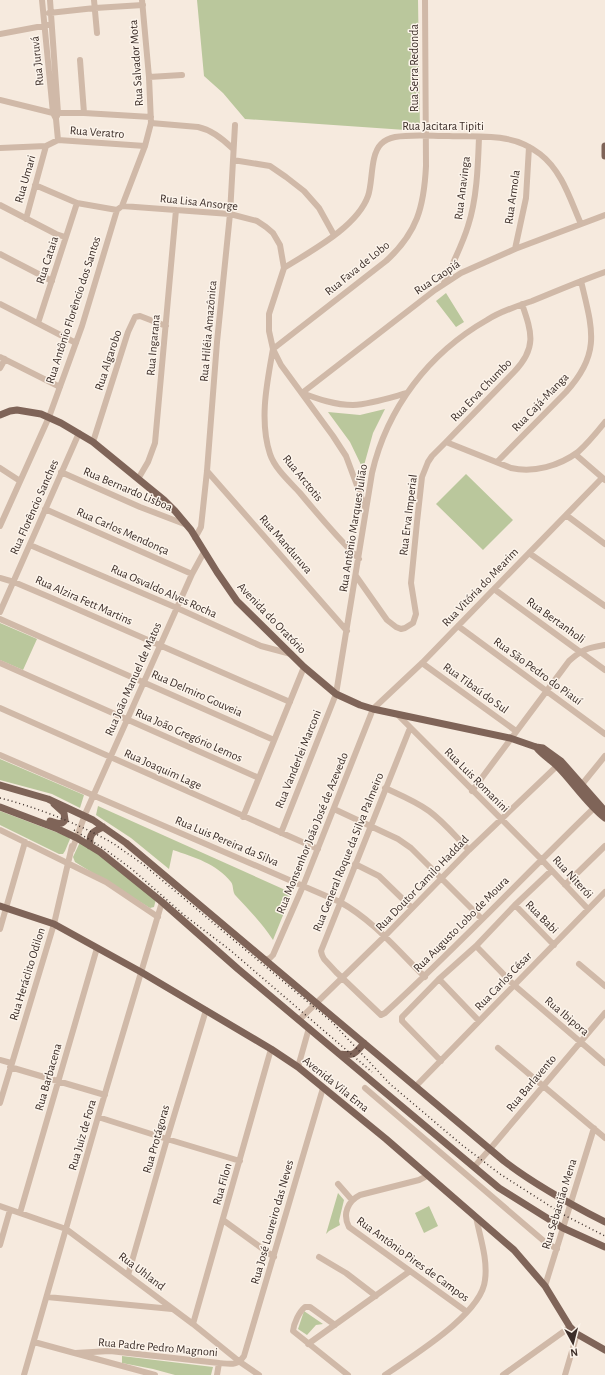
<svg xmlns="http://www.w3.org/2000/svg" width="605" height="1375" font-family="'Alegreya Sans',sans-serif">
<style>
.green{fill:#bac79c}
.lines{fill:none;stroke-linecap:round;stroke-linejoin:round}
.minor{stroke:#d0b9a8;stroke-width:6}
.major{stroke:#7f6458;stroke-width:7}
.rail{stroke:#3c2e29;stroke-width:1.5;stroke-dasharray:1 3;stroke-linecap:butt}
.labels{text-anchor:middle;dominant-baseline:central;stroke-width:3;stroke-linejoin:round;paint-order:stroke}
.street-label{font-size:12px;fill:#3c2e29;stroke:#fcf4eb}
</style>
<rect width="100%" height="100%" fill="#f6eade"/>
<!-- green -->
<path class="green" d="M197,0H418L420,131L245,119L223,93L204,76Z
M446,293L464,322L456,327L436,301Z
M385,409L373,433L363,469L350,442L328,412L360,415Z
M466,474L513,520L483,550L436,504Z
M0,623L37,639L23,670L0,660Z
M0,759L84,795L80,808L52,794L0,780Z
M98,806L292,893L273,940C263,924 249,910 236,896C232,892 234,886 231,882C217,864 194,857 173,850L169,869L131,838L96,815Z
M0,811L69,837L70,839L65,851L63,854H59L0,825Z
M80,842L100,854L156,899L154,907L150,908L75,862L73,857Z
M338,1193L344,1200L339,1221L340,1225L329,1231L326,1234Z
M429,1206L438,1226L424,1233L415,1213Z
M304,1311L323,1324L316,1325L307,1335L298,1329Z
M122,1356L213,1367L211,1375H175L153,1369L122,1363Z"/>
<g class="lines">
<!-- minor -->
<path class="minor" d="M42,0L53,113L56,119L58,140
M50,0L58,113L57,116
M94,0L97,33
M49,13L95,8L143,5
M0,34L48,25
M80,60L84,113
M149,77L182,75
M0,100L53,113H84L151,117
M151,123L198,127C212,130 223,139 233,149
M0,148L46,146L58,140L145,146
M233,160L270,166L286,177L304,191L319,208L334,235
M35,185L77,203L117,210L122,206L230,214L257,221L266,227L273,233L280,245L284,268L269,314V331L273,349L281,365L333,436L346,456L365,507
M0,205L56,234L65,237
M122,206L145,146L151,123L149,77L142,0
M26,219L46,146
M515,249L526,198L529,147
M0,254L52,281
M284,268C311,251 357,227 368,196C373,182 370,155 381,144C385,140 390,138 395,137C412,134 431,136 449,136C468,137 488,135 507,139C518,141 531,147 540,154C562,171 570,199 581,224
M444,283C452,264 462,246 468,226C477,199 478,165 479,137
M0,304L76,343
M38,323L77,203
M0,357L60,387
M0,368L5,359
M302,393L435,290L461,273L515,249L605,215
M302,393C318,399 335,405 353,405C371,404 389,398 407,393
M93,442L128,332L135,317L140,316L166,326
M446,442L514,372C537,348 532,333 522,304
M575,454L605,480
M497,462L566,392C602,353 592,328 581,281
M0,468L20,481
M207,471L347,631
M61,472L140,507L187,525
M138,479L148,462L155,443L176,210
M45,509L192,574
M566,515L605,544
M0,526L49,417L82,326L117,210
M195,538L201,527L207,471L217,342L230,214L235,125
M30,545L177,608L261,646L291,654
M529,553L605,606
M359,559C338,538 319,516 300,493C290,482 275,469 270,454C259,420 267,383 273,349L386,261C417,233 424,207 426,166L425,0
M356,576L387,620L396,627L401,629L405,628L413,623L416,614L411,583L417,522L422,477L428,462L432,456L446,442L511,468C534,473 559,466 578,452C588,443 597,432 605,422
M0,578L14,582L54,599L290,702
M494,589L605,670
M0,612L79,433
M0,619L274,740
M458,626L605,734
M0,663L259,778
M422,663L516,731
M0,708L318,849
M398,715L541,859L588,909
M410,728L321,951L322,955L324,959L336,972L381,1015L385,1013C457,947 524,876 594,808
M0,755L340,902C373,920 398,951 425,977
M385,788C400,795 415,801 429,811C444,822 456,837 469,850
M579,788L605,756
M472,791L569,661C582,649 588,648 605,645
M334,809L398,839L411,848L482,919
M243,817L304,667
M0,830L106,882L158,917
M281,833L336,694L372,473C387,408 429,353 487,320C501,311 517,306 532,301C556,291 580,281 605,272
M72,850L86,812L192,574L204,552
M355,864L379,876L412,908
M565,885L605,846
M515,905L554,945
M0,929L25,842
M476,946L514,985L605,1063
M265,960L270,958L273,955L303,886L373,709L422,663L602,478
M579,964L605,986
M439,979L479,1021
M299,1020L384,937L469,850L560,763
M498,1048L605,1138
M0,1060L11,1063
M441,1061L402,1021V1017L439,979L476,946L515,905L551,871
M10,1067L105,1095
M298,1067L309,1028
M416,1086L605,892
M365,1088L545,1242L557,1249
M0,1103L54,924L72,846
M98,1117L167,1139L240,1161
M474,1167L490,1149L605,1013
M427,1176L419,1180L360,1195C348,1201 342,1214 349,1227L467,1312
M338,1184L352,1200
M0,1206L66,1229L193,1324L240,1362L259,1375
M20,1213L97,948
M223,1220L274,1257
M0,1245L10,1210
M319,1257L346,1273L376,1296
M128,1275L167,1139L206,1010
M545,1286L594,1128
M47,1297L172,1309
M193,1324L271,1049
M335,1325L310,1307H305C299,1312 294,1323 293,1331L348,1375
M34,1342L155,1375
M308,1344L410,1271
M75,1353L110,1351L219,1363C231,1364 237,1366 244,1356L323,1088
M24,1375L98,1117L162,902
M217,1375L219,1363
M385,1375C412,1356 482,1314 485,1280C488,1260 480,1237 476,1217
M503,1375L570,1327
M565,1375L577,1334"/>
<!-- major -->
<path class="major" d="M605,146V156
M0,415L10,411L17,410L41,414L61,423L93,442L164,500L175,511L191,530L217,572L237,601L304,667L336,694L360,705L373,709L510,738L536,747L543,748L561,761L605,811
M536,747C542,755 550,759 557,766C573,782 587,804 605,818
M0,785L48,799L93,820L126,843L504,1161C535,1185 570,1204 605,1222
M0,807L58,829L77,838L100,852L162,902L238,969L499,1188L563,1228L605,1247
M50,821C56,823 61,826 65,820L64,813L54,804
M90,846C89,834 92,832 103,827
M0,906L54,924L141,972L271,1049L298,1067L386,1139L514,1250L545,1286L570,1327L577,1334L605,1350
M340,1054C354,1056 355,1054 364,1043"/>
<!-- rail -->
<path class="rail" d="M0,798C36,807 82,825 114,844C124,851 134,858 144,865L332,1022L390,1084L462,1145L500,1174L564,1215L605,1236
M74,830L106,850L133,870L184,915L230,950L372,1072"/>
</g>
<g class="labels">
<!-- street labels -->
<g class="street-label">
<text transform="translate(37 61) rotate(-96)">Rua Juruvá</text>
<text transform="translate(136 63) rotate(-94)">Rua Salvador Mota</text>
<text transform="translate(414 68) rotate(-90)">Rua Serra Redonda</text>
<text x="443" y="126">Rua Jacitara Tipiti</text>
<text transform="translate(97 132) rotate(4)">Rua Veratro</text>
<text transform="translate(25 179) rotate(-74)">Rua Umari</text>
<text transform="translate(462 188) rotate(-83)">Rua Anavinga</text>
<text transform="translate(512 197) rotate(-82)">Rua Armola</text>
<text transform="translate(199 202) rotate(6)">Rua Lisa Ansorge</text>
<text transform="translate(47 260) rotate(-72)">Rua Cataia</text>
<text transform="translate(357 268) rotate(-39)">Rua Fava de Lobo</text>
<text transform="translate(437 277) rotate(-34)">Rua Caopiá</text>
<text transform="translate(73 310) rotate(-72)">Rua Antônio Florêncio dos Santos</text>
<text transform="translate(208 331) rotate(-85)">Rua Hiléia Amazônica</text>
<text transform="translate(153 345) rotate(-85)">Rua Ingarana</text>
<text transform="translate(108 360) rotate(-72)">Rua Algarobo</text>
<text transform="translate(481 390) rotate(-46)">Rua Erva Chumbo</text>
<text transform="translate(540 402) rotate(-46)">Rua Cajá-Manga</text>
<text transform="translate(303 478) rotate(51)">Rua Arctotis</text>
<text transform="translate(128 489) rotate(23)">Rua Bernardo Lisboa</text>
<text transform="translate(34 507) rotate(-66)">Rua Florêncio Sanches</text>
<text transform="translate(408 515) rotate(-83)">Rua Erva Imperial</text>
<text transform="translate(353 528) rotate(-81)">Rua Antônio Marques Julião</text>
<text transform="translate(123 531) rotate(24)">Rua Carlos Mendonça</text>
<text transform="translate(286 544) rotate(49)">Rua Manduruva</text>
<text transform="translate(480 587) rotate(-46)">Rua Vitória do Mearim</text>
<text transform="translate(164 591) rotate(24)">Rua Osvaldo Alves Rocha</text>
<text transform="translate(84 600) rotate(24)">Rua Alzira Fett Martins</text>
<text transform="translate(272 618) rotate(46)">Avenida do Oratório</text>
<text transform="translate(556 620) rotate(36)">Rua Bertanholi</text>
<text transform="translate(538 671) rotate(36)">Rua São Pedro do Piauí</text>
<text transform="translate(133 679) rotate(-66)">Rua João Manuel de Matos</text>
<text transform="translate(476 688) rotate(36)">Rua Tibaú do Sul</text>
<text transform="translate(197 693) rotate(24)">Rua Delmiro Gouveia</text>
<text transform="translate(189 735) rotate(24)">Rua João Gregório Lemos</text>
<text transform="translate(298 759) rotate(-68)">Rua Vanderlei Marconi</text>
<text transform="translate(163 769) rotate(24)">Rua Joaquim Lage</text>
<text transform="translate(477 780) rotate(45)">Rua Luis Romanini</text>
<text transform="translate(312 833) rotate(-68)">Rua Monsenhor João José de Azevedo</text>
<text transform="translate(227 841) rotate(23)">Rua Luis Pereira da Silva</text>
<text transform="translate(348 852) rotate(-68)">Rua General Roque da Silva Palmeiro</text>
<text transform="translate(573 877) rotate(47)">Rua Niterói</text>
<text transform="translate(422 883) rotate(-46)">Rua Doutor Camilo Haddad</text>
<text transform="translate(542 917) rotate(45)">Rua Babi</text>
<text transform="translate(461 924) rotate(-45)">Rua Augusto Lobo de Moura</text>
<text transform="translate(27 974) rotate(-73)">Rua Heráclito Odilon</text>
<text transform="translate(503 981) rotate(-46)">Rua Carlos César</text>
<text transform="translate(567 1016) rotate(40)">Rua Ibipora</text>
<text transform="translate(48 1077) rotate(-74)">Rua Barbacena</text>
<text transform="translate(531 1083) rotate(-50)">Rua Barlavento</text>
<text transform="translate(336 1084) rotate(39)">Avenida Vila Ema</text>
<text transform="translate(82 1135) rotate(-74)">Rua Juiz de Fora</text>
<text transform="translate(156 1139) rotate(-74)">Rua Protágoras</text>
<text transform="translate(222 1184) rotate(-74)">Rua Filon</text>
<text transform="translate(559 1204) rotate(-73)">Rua Sebastião Mena</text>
<text transform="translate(272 1222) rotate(-74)">Rua José Loureiro das Neves</text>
<text transform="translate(413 1259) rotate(36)">Rua Antônio Pires de Campos</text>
<text transform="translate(142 1271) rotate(37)">Rua Uhland</text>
<text transform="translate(158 1347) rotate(5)">Rua Padre Pedro Magnoni</text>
</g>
</g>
<!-- north arrow -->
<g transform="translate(573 1343) rotate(173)" stroke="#fcf4eb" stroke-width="3" paint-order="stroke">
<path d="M0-3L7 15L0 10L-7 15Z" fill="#3c2e29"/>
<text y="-6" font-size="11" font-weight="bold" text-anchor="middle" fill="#3c2e29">N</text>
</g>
</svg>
